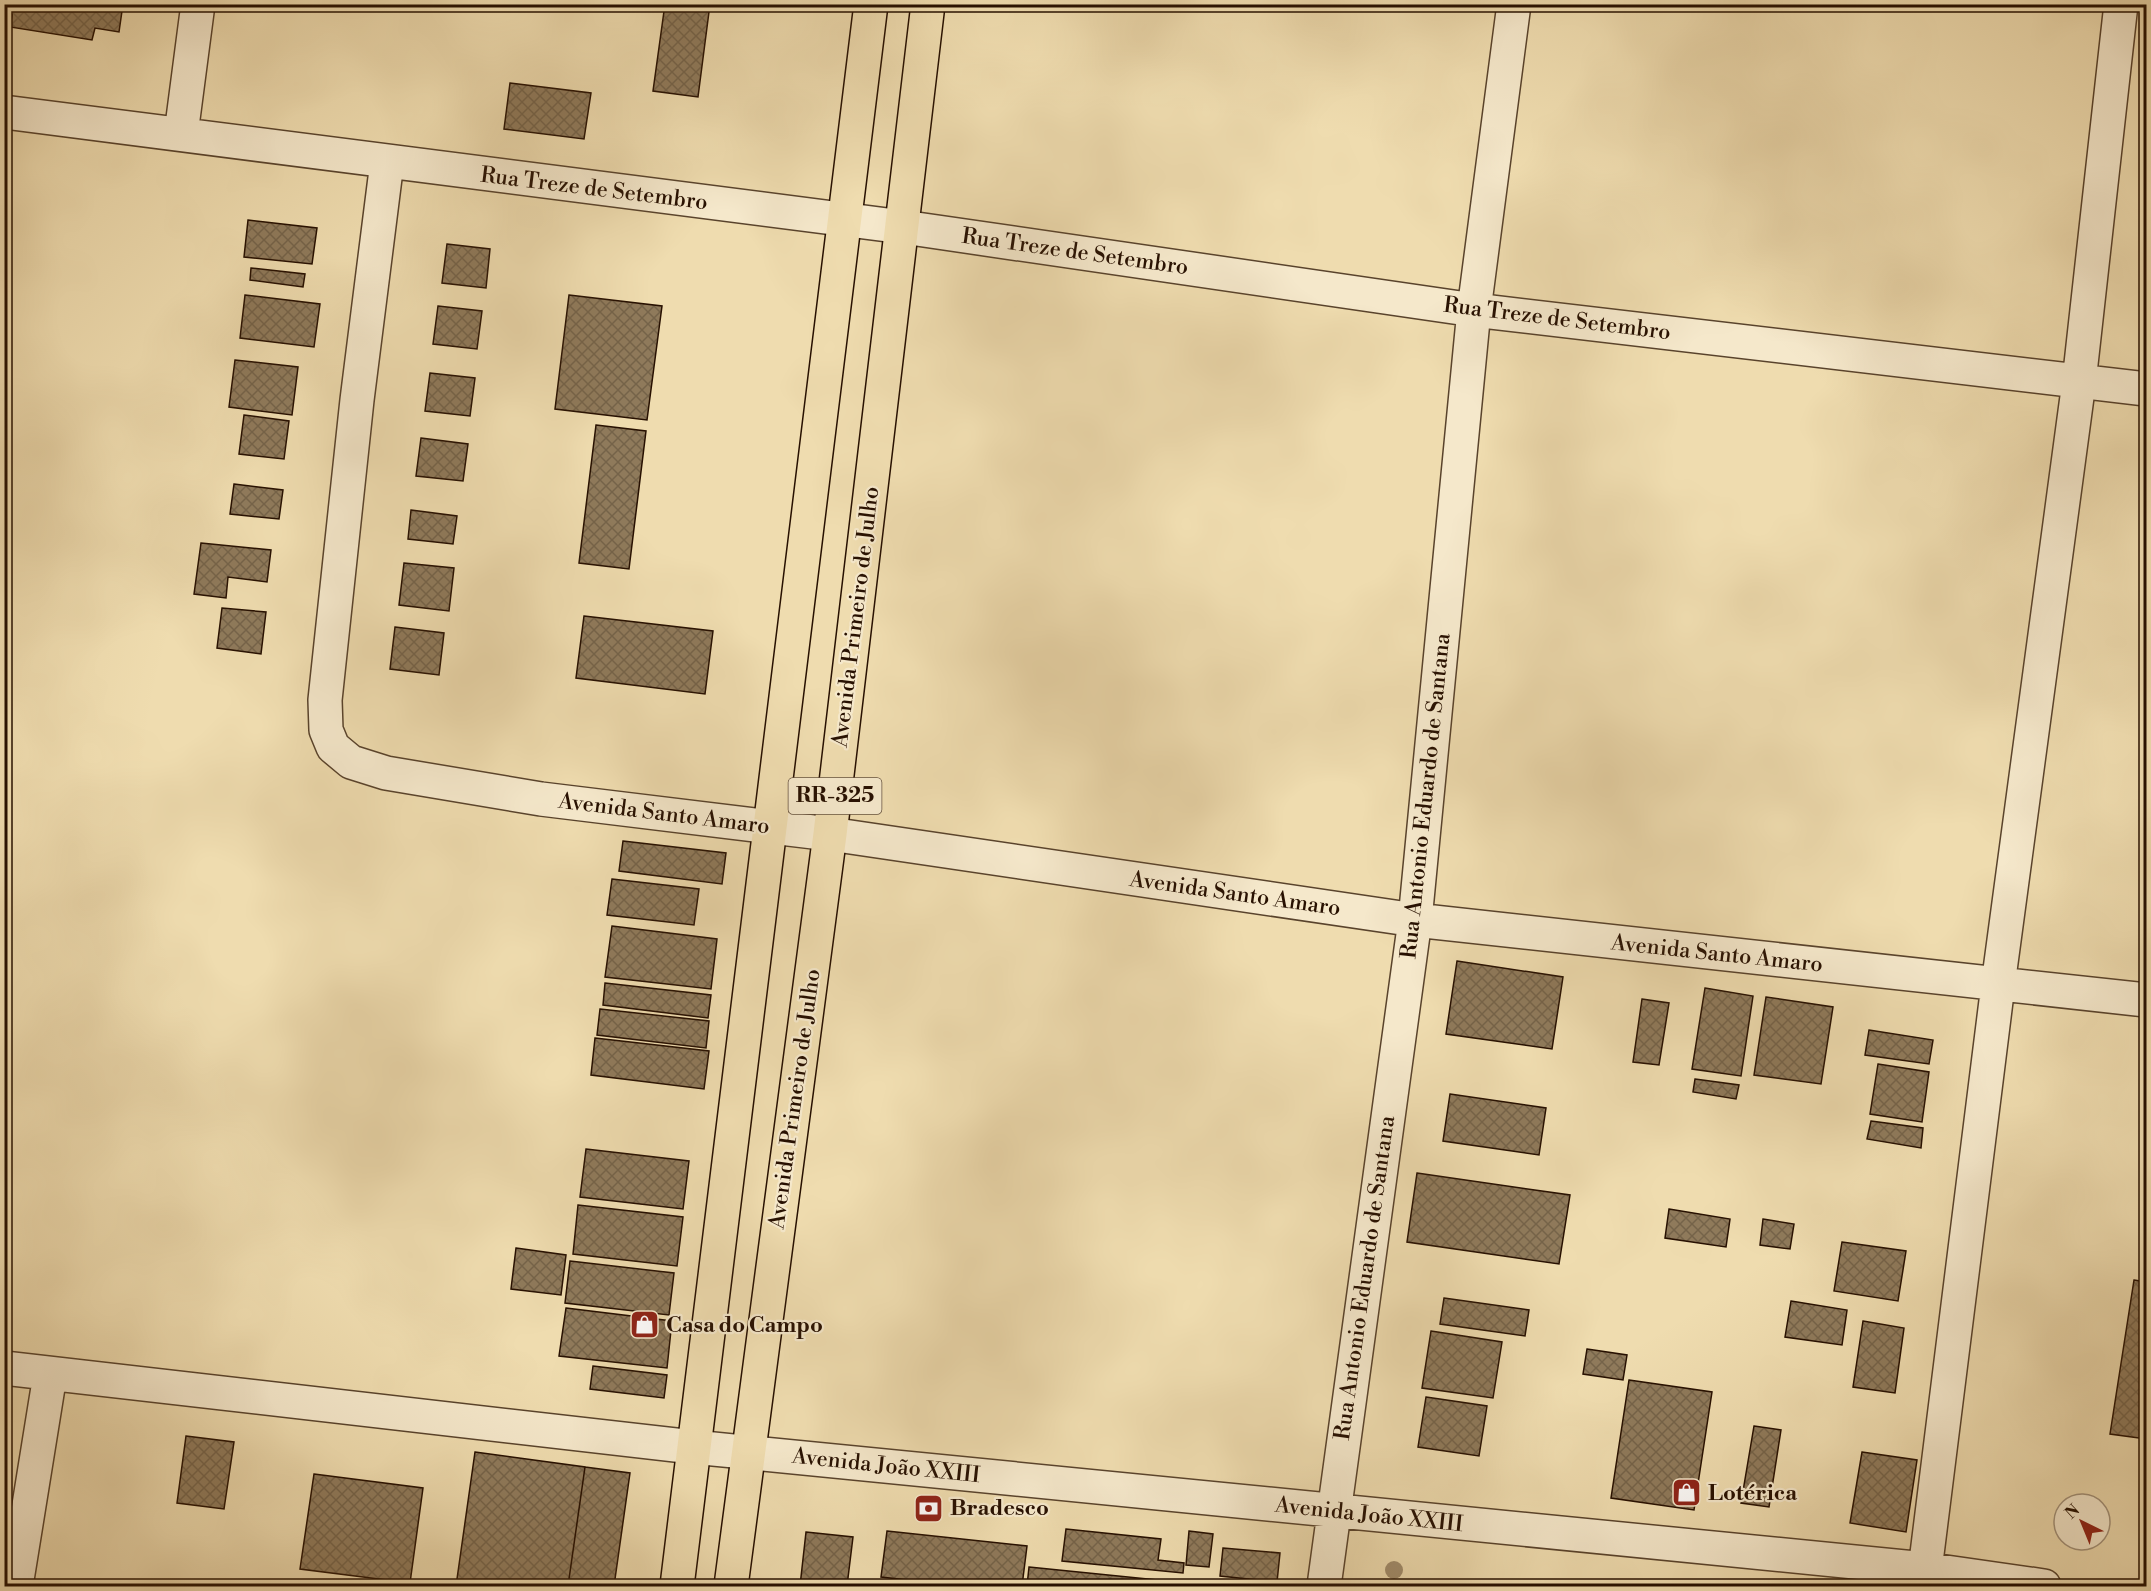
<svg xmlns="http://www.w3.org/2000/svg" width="2151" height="1591" font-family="'Libre Bodoni',serif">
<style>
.building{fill:url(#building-cross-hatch);stroke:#271001;stroke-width:1.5}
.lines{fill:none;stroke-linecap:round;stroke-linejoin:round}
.street-casing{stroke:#59432c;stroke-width:36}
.primary-casing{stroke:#271001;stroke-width:36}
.street{stroke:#f5e8cb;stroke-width:33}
.primary{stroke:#efdcaf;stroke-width:33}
.tree{fill:#a18c6b}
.labels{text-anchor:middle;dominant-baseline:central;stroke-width:4.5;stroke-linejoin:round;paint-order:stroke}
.shield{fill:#f5e8cb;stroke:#65513e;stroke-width:1.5}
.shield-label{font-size:21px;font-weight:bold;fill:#271001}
.street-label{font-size:22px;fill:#271001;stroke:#f5e8cb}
.poi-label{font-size:22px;font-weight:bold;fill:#271001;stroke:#f5e8cb;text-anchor:start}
</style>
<defs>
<pattern id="building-cross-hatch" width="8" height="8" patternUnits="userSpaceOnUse" patternTransform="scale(1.5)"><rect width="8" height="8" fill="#8f7a5b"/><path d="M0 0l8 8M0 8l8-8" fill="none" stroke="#756349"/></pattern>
</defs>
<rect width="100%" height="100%" fill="#efdcaf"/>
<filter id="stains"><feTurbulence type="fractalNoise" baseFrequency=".00333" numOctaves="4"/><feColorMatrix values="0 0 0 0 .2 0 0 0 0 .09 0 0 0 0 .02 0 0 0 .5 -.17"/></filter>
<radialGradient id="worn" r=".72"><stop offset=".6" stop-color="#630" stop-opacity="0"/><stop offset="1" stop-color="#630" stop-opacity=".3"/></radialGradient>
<!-- building -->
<path class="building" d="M4,4H123L119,32L95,28L92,40L10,27L12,15L4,14Z
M665,4H710L698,97L653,91Z
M510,83L591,93L584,139L504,129Z
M248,220L317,228L312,264L244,257Z
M447,244L490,249L486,288L442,283Z
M251,268L305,274L303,287L250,280Z
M245,295L320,304L314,347L240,338Z
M569,295L662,306L647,420L555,409Z
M438,306L482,311L477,349L433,344Z
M235,360L298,367L292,415L229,407Z
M430,373L475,378L470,416L425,411Z
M244,415L289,421L284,459L239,454Z
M596,425L646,431L629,569L579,563Z
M421,438L468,444L463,481L416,476Z
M234,484L283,490L279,519L230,514Z
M411,510L457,516L453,544L408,539Z
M201,543L271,550L267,582L228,577L226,598L194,594Z
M404,563L454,568L449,611L399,605Z
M222,608L266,612L261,654L217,648Z
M584,616L713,631L705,694L576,678Z
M395,627L444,633L439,675L390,669Z
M623,841L726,853L722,884L619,871Z
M612,879L699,889L694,925L607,915Z
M612,926L717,939L711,989L605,977Z
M1457,961L1563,977L1552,1049L1446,1034Z
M605,983L711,995L708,1018L603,1005Z
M1705,988L1753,996L1741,1076L1692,1069Z
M1766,997L1833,1007L1821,1084L1754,1075Z
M1642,999L1669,1003L1659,1065L1633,1062Z
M600,1009L709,1021L706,1048L597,1035Z
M1869,1030L1933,1040L1929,1064L1865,1055Z
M595,1038L709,1051L704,1089L591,1075Z
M1878,1064L1929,1072L1922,1122L1870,1114Z
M1695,1079L1739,1085L1736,1099L1693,1092Z
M1450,1094L1546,1108L1539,1155L1443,1141Z
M1871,1121L1923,1128L1921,1148L1867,1139Z
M586,1149L689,1161L683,1209L580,1197Z
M1417,1173L1570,1195L1559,1264L1407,1242Z
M578,1205L683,1217L677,1266L573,1254Z
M1669,1209L1730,1219L1726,1247L1665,1238Z
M1763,1219L1794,1224L1790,1249L1760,1245Z
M1842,1242L1906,1251L1898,1301L1834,1291Z
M516,1248L566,1255L561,1295L511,1289Z
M570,1261L674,1273L669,1315L565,1303Z
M2134,1280L2146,1282V1439L2110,1434Z
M1444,1298L1529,1310L1525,1336L1440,1324Z
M1791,1301L1847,1310L1842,1345L1785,1337Z
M566,1308L672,1321L667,1368L559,1356Z
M1863,1321L1904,1328L1895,1393L1853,1387Z
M1431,1331L1502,1342L1493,1398L1422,1388Z
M1587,1349L1627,1355L1623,1380L1583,1374Z
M593,1366L667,1375L664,1398L590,1389Z
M1629,1380L1712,1392L1694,1510L1611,1498Z
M1426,1397L1487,1406L1479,1456L1418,1447Z
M1754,1426L1781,1430L1769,1507L1741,1503Z
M186,1436L234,1442L224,1509L177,1503Z
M475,1452L585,1467L568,1586H456Z
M1862,1452L1917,1460L1906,1532L1850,1523Z
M585,1467L630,1473L614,1586H568Z
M314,1474L423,1488L410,1583L300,1569Z
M1066,1529L1161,1539L1158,1560L1184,1563L1183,1573L1062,1561Z
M887,1531L1027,1546L1022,1586H925V1582L881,1577Z
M1189,1531L1213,1534L1209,1567L1186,1565Z
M806,1532L853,1537L847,1586H800Z
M1223,1548L1280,1553L1277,1582L1220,1576Z
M1029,1567L1217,1586H1027Z"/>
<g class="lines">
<defs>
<path id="street" d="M4,112L903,227L1474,310L2146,389
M181,134L198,4
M387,162L357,400L325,700L326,730L333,747L351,762L386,773L541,799L830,834L1415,920L2146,1000
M4,1368L693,1447L1925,1569L2044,1586
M16,1586L50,1375
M1324,1586L1415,920L1474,310L1514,4
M1923,1586L1998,985L2079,382L2121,4"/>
<path id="primary" d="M677,1586L871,4
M731,1586L830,834L928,4"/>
</defs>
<!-- street casing -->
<use href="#street" class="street-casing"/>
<!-- primary casing -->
<use href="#primary" class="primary-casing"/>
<!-- street -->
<use href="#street" class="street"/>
<!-- primary -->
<use href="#primary" class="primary"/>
</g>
<!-- trees -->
<circle class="tree" cx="1394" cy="1570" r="9"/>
<!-- icons -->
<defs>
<symbol id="shop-square" viewBox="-11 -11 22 22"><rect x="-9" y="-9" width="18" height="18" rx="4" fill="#8f2418" stroke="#f5e8cb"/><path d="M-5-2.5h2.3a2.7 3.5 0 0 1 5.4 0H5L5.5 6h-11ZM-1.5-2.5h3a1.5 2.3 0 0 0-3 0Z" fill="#fff"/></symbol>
<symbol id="bank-square" viewBox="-11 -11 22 22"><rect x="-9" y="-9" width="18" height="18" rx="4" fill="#8f2418" stroke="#f5e8cb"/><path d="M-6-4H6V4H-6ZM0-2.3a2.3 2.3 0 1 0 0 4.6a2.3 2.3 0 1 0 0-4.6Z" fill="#fff"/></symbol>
</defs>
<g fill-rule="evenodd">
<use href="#shop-square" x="628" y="1308" width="33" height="33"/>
<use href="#shop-square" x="1670" y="1476" width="33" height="33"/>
<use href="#bank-square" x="912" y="1492" width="33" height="33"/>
</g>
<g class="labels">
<!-- shield labels -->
<rect class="shield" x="788.5" y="778" width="93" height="36" rx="4.5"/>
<g class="shield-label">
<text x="835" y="796">RR-325</text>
</g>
<!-- street labels -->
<g class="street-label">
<text transform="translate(594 189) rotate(7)">Rua Treze de Setembro</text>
<text transform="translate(1075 252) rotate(8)">Rua Treze de Setembro</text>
<text transform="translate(1557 319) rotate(7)">Rua Treze de Setembro</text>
<text transform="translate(856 617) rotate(-83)">Avenida Primeiro de Julho</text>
<text transform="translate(1426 796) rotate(-84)">Rua Antonio Eduardo de Santana</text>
<text transform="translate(664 814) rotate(7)">Avenida Santo Amaro</text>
<text transform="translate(1235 894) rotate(8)">Avenida Santo Amaro</text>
<text transform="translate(1717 954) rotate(6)">Avenida Santo Amaro</text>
<text transform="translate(795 1099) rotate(-82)">Avenida Primeiro de Julho</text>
<text transform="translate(1365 1278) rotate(-82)">Rua Antonio Eduardo de Santana</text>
<text transform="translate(886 1466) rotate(6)">Avenida João XXIII</text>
<text transform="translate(1369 1515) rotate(6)">Avenida João XXIII</text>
</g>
<!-- poi labels -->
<g class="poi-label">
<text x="666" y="1325">Casa do Campo</text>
<text x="1708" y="1493">Lotérica</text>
<text x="950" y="1508">Bradesco</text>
</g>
</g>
<!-- margin -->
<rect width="2151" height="1591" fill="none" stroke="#efdcaf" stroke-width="24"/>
<rect x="6" y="6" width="2139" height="1579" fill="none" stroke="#271001" stroke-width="3"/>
<rect x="12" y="12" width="2127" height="1567" fill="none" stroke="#271001" stroke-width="1.5"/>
<!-- north arrow -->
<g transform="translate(2082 1522) rotate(317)"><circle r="28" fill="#f5e8cb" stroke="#a3927a" stroke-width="1.5"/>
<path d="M0-4.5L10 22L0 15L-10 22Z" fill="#8f2418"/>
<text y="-9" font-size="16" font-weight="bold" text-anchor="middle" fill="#271001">N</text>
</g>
<rect width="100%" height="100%" filter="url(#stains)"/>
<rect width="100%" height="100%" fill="url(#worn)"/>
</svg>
